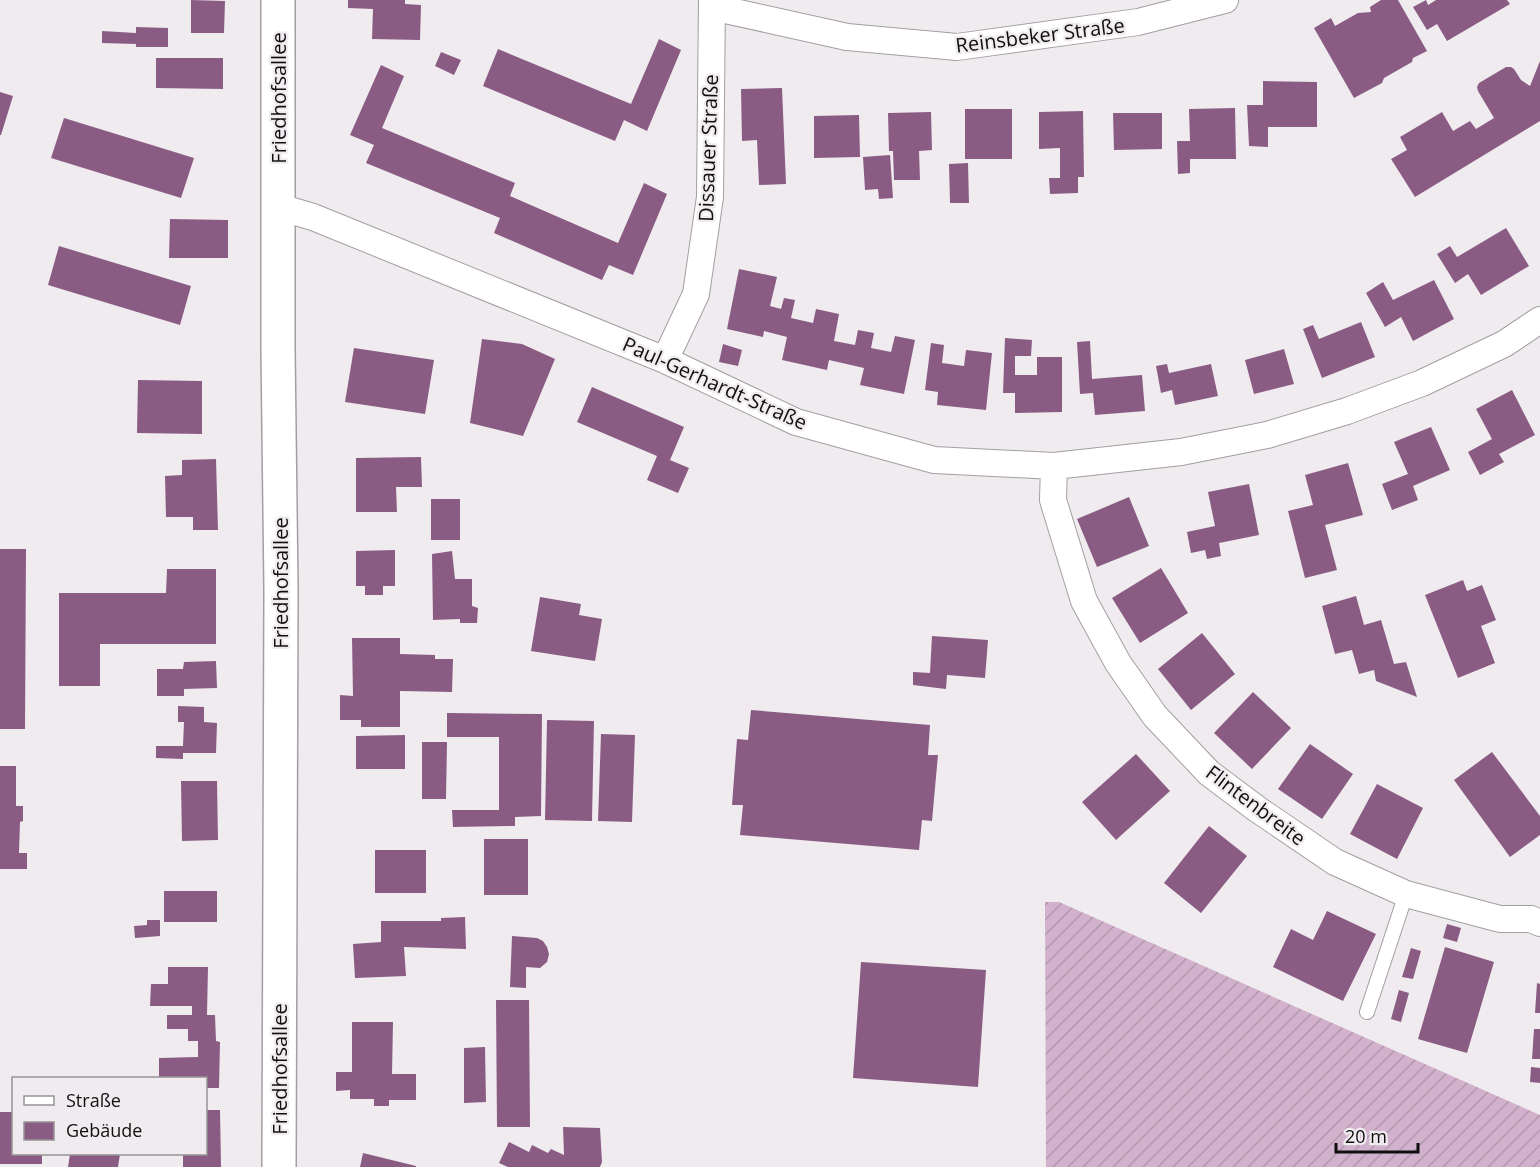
<svg xmlns="http://www.w3.org/2000/svg" width="1540" height="1167" font-family="'Open Sans',sans-serif">
<style>
.garden{fill:url(#garden-furrows)}
.building{fill:#8a5c84}
.lines{fill:none;stroke-linecap:round;stroke-linejoin:round}
.lane-casing{stroke:#a39ea2;stroke-width:16}
.street-casing{stroke:#a39ea2;stroke-width:28}
.secondary-casing{stroke:#a39ea2;stroke-width:36}
.lane{stroke:#fff;stroke-width:14}
.street{stroke:#fff;stroke-width:26}
.secondary{stroke:#fff;stroke-width:33}
.labels{text-anchor:middle;dominant-baseline:central;stroke-width:4.5;stroke-linejoin:round;paint-order:stroke}
.street-label{font-size:20px;fill:#100f10;stroke:#f0ebef}
</style>
<defs>
<pattern id="garden-furrows" width="10" height="10" patternUnits="userSpaceOnUse" patternTransform="scale(1.5)"><rect width="10" height="10" fill="#d1b1cc"/><path d="M-1 1l2-2M0 10L10 0M9 11l2-2" fill="none" stroke="#b297ae"/></pattern>
</defs>
<rect width="100%" height="100%" fill="#f0ebef"/>
<!-- garden -->
<path class="garden" d="M1045,902H1059L1540,1115V1167H1046Z"/>
<!-- building -->
<path class="building" d="M191,0L225,1L224,33H191Z
M348,0H405V4L421,5L420,40L372,39L373,9L348,8Z
M1381,0H1398L1427,51L1413,58L1412,62L1384,78L1382,83L1354,98L1314,28L1331,18L1335,26L1358,13L1371,12L1370,7Z
M1426,0L1428,5L1436,0H1507L1510,4L1447,41L1437,24L1427,30L1413,7Z
M136,27L168,28V47H136V44L102,43V31L136,33Z
M659,39L681,50L647,131L624,120L615,141L483,86L498,49L631,104Z
M441,52L461,60L454,75L435,66Z
M156,58H223V89L156,88Z
M1540,61V121L1415,197L1391,159L1407,150L1400,137L1442,112L1453,131L1470,121L1476,129L1494,118L1478,91L1477,87L1479,83L1506,67H1511L1514,69L1521,80L1530,86Z
M381,65L404,76L382,128L515,183L510,196L618,243L644,183L667,194L633,275L609,265L602,280L494,233L500,218L366,163L374,145L350,135Z
M1263,81L1317,82V127H1268V147L1249,146L1247,105H1263Z
M782,88L786,184L759,185L757,140L742,141L741,89Z
M0,92L13,96L1,135H0Z
M1235,108L1236,159H1190V173L1178,174L1177,141H1190L1189,109Z
M965,109H1012V159H965Z
M1083,111L1084,177H1078V193L1050,194L1049,178H1060V148L1039,149V112Z
M931,112L932,150L919,151L920,180H894L893,151H889L888,113Z
M1113,113H1162V149L1114,150Z
M859,115L860,157L814,158V116Z
M64,118L194,158L181,198L51,158Z
M890,155L893,198L879,199L878,189L865,190L863,157Z
M968,163L969,203H950L949,164Z
M170,219L228,220V258H169Z
M1506,228L1529,266L1481,295L1468,274L1455,283L1437,254L1450,246L1457,257Z
M59,246L191,286L180,325L48,285Z
M739,269L777,277L770,306L781,309L784,298L795,300L791,318L813,323L816,309L839,314L834,341L855,345L858,330L874,333L871,348L891,352L895,336L915,340L904,394L860,385L864,368L829,360L827,370L782,360L787,337L764,331L763,337L727,329Z
M1434,280L1454,319L1413,341L1401,317L1385,327L1366,293L1383,282L1393,300Z
M1361,322L1375,357L1322,378L1303,329L1313,325L1319,339Z
M1005,338L1032,340L1031,356H1015V375H1037V357H1062V412L1015,413V393H1003Z
M482,339L522,344L555,359L523,436L470,423Z
M1090,341L1092,379L1142,375L1145,411L1095,415L1093,393L1080,394L1077,342Z
M931,343L944,345L942,363L964,366L966,350L992,353L986,410L937,405L938,392L925,390Z
M723,344L742,350L738,366L719,362Z
M354,348L434,360L425,414L345,402Z
M1284,349L1294,384L1254,394L1245,360Z
M1167,364L1169,373L1211,364L1218,396L1175,405L1172,390L1161,393L1156,366Z
M138,380L202,381V434L137,433Z
M592,387L684,427L670,460L689,468L678,493L647,480L657,456L577,422Z
M1512,390L1535,435L1499,454L1504,462L1480,475L1468,452L1492,439L1476,409Z
M1431,427L1450,470L1413,486L1418,500L1392,510L1382,484L1408,474L1394,442Z
M421,457L422,487H396L397,512H356V458Z
M216,459L218,530H193V517H166L165,476L182,475V460Z
M1348,463L1363,515L1325,525L1337,570L1305,578L1288,511L1313,505L1305,475Z
M1249,484L1259,535L1219,543L1221,556L1207,559L1205,550L1191,553L1187,532L1215,526L1208,492Z
M1129,497L1149,546L1097,567L1077,519Z
M431,499H460V540H431Z
M0,549H26L25,729H0Z
M395,550V586H383V595H365V586H356V551Z
M452,551L455,579H472V606L478,608L477,623H460V619L433,620L432,554Z
M1161,568L1188,613L1140,643L1112,598Z
M167,569H216V644H100V686H59V593H166Z
M1463,580L1467,591L1482,585L1496,620L1481,626L1495,663L1458,678L1425,595Z
M1356,596L1364,625L1381,620L1394,664L1406,662L1417,697L1376,681L1374,670L1359,674L1352,650L1335,654L1322,606Z
M540,597L581,604L579,615L602,619L595,661L531,651Z
M1202,633L1235,674L1191,710L1158,669Z
M932,636L988,640L985,678L947,675L946,689L913,685V672L930,673Z
M352,638H400V654L435,655V659H453L452,692L400,691V727H361V720H340V695L353,696Z
M216,661L217,688L184,689V696H157V669H183L184,662Z
M1253,692L1291,728L1252,769L1214,733Z
M178,706L204,707V722L217,723L216,753H183V759L156,758V746H183L184,722H178Z
M751,710L930,725L928,755H938L932,821L922,820L919,850L740,835L743,805H732L737,739L748,740Z
M447,713L542,714L541,816L515,817V826L453,827L452,810H499V737H447Z
M547,720L594,721L592,821L545,820Z
M601,734L635,735L632,822L598,821Z
M405,735V769H356V736Z
M422,742H447L446,799H422Z
M1310,744L1353,774L1322,819L1278,789Z
M1492,752L1540,816V835L1510,857L1454,780Z
M1136,754L1170,791L1116,840L1082,802Z
M0,766H16V806H23V821L20,822L19,853H27V869H0Z
M181,781H217L218,840L182,841Z
M1377,784L1423,808L1397,859L1350,834Z
M1209,826L1247,856L1201,913L1164,883Z
M484,839H528V895H484Z
M375,850H426V893H375Z
M164,891H217V922H164Z
M1327,911L1376,934L1343,1001L1273,967L1291,929L1313,940Z
M465,917L466,949L404,947L406,976L355,978L353,944L381,942V921H441V918Z
M147,920H160V936L135,938L134,926L147,925Z
M1447,924L1461,928L1457,942L1443,938Z
M512,936L537,938L543,941L547,947L549,954L547,962L540,968L526,967V988L510,987Z
M1445,947L1494,962L1467,1053L1418,1039Z
M1411,948L1421,951L1413,979L1402,977Z
M861,962L986,970L978,1087L853,1078Z
M168,967H208L207,1015H215L216,1041L220,1042L219,1088H206V1078H159V1058L198,1057V1041H188V1029H167V1015H192V1006H150L151,984H168Z
M1537,983L1540,984V1013H1535Z
M1399,990L1409,993L1401,1022L1391,1019Z
M496,1000H529L530,1127H497Z
M352,1022H393L392,1074H416V1100H389V1106H374V1099H350V1090L336,1091V1072H352Z
M1534,1029H1540V1059H1532Z
M485,1047L486,1102L464,1103V1048Z
M1531,1067L1540,1068V1083L1530,1082Z
M206,1110H220L221,1167H183V1154H206Z
M0,1112H14V1154H42V1164H0Z
M563,1127L600,1128L602,1162L600,1167H508L499,1163L509,1142L529,1152L532,1145L548,1153L551,1149L564,1155Z
M363,1153L416,1166V1167H360Z
M70,1154H120L118,1167H68Z"/>
<g class="lines">
<defs>
<path id="lane" d="M1367,1012L1406,894"/>
<path id="street" d="M712,7L847,37L957,47L1138,22L1225,0
M279,207L313,217L665,360L796,422L934,460L1054,466L1181,452L1267,435L1347,411L1422,383L1504,344L1540,320
M665,360L696,294L710,197L712,0
M1054,466L1053,500L1084,601L1118,663L1155,716L1209,773L1257,809L1335,862L1406,894L1500,919H1531L1540,923"/>
<path id="secondary" d="M278,0V349L281,589L279,1167"/>
</defs>
<!-- lane casing -->
<use href="#lane" class="lane-casing"/>
<!-- street casing -->
<use href="#street" class="street-casing"/>
<!-- secondary casing -->
<use href="#secondary" class="secondary-casing"/>
<!-- lane -->
<use href="#lane" class="lane"/>
<!-- street -->
<use href="#street" class="street"/>
<!-- secondary -->
<use href="#secondary" class="secondary"/>
</g>
<g class="labels">
<!-- street labels -->
<g class="street-label">
<text transform="translate(1040 35) rotate(-7)">Reinsbeker Straße</text>
<text transform="translate(278 98) rotate(-90)">Friedhofsallee</text>
<text transform="translate(708 148) rotate(-88)">Dissauer Straße</text>
<text transform="translate(715 383) rotate(24)">Paul-Gerhardt-Straße</text>
<text transform="translate(280 583) rotate(-90)">Friedhofsallee</text>
<text transform="translate(1256 805) rotate(37)">Flintenbreite</text>
<text transform="translate(279 1069) rotate(-90)">Friedhofsallee</text>
</g>
</g>
<!-- legend -->
<rect x="12" y="1077" width="195" height="78" fill="#f0ebef" stroke="#969396" stroke-width="1.5"/>
<rect x="24" y="1096" width="30" height="9" fill="#ffffff" stroke="#969396" stroke-width="1.5"/>
<text x="66" y="1107" font-size="18" fill="#100f10">Straße</text>
<rect x="24" y="1122" width="30" height="18" fill="#8a5c84" stroke="#969396" stroke-width="1.5"/>
<text x="66" y="1137" font-size="18" fill="#100f10">Gebäude</text>
<!-- scale -->
<path d="M1336 1143v9h82v-9" fill="none" stroke="#100f10" stroke-width="3"/>
<text x="1345" y="1143" font-size="18" fill="#100f10" stroke="#f0ebef" stroke-width="4.5" paint-order="stroke">20 m</text>
</svg>
